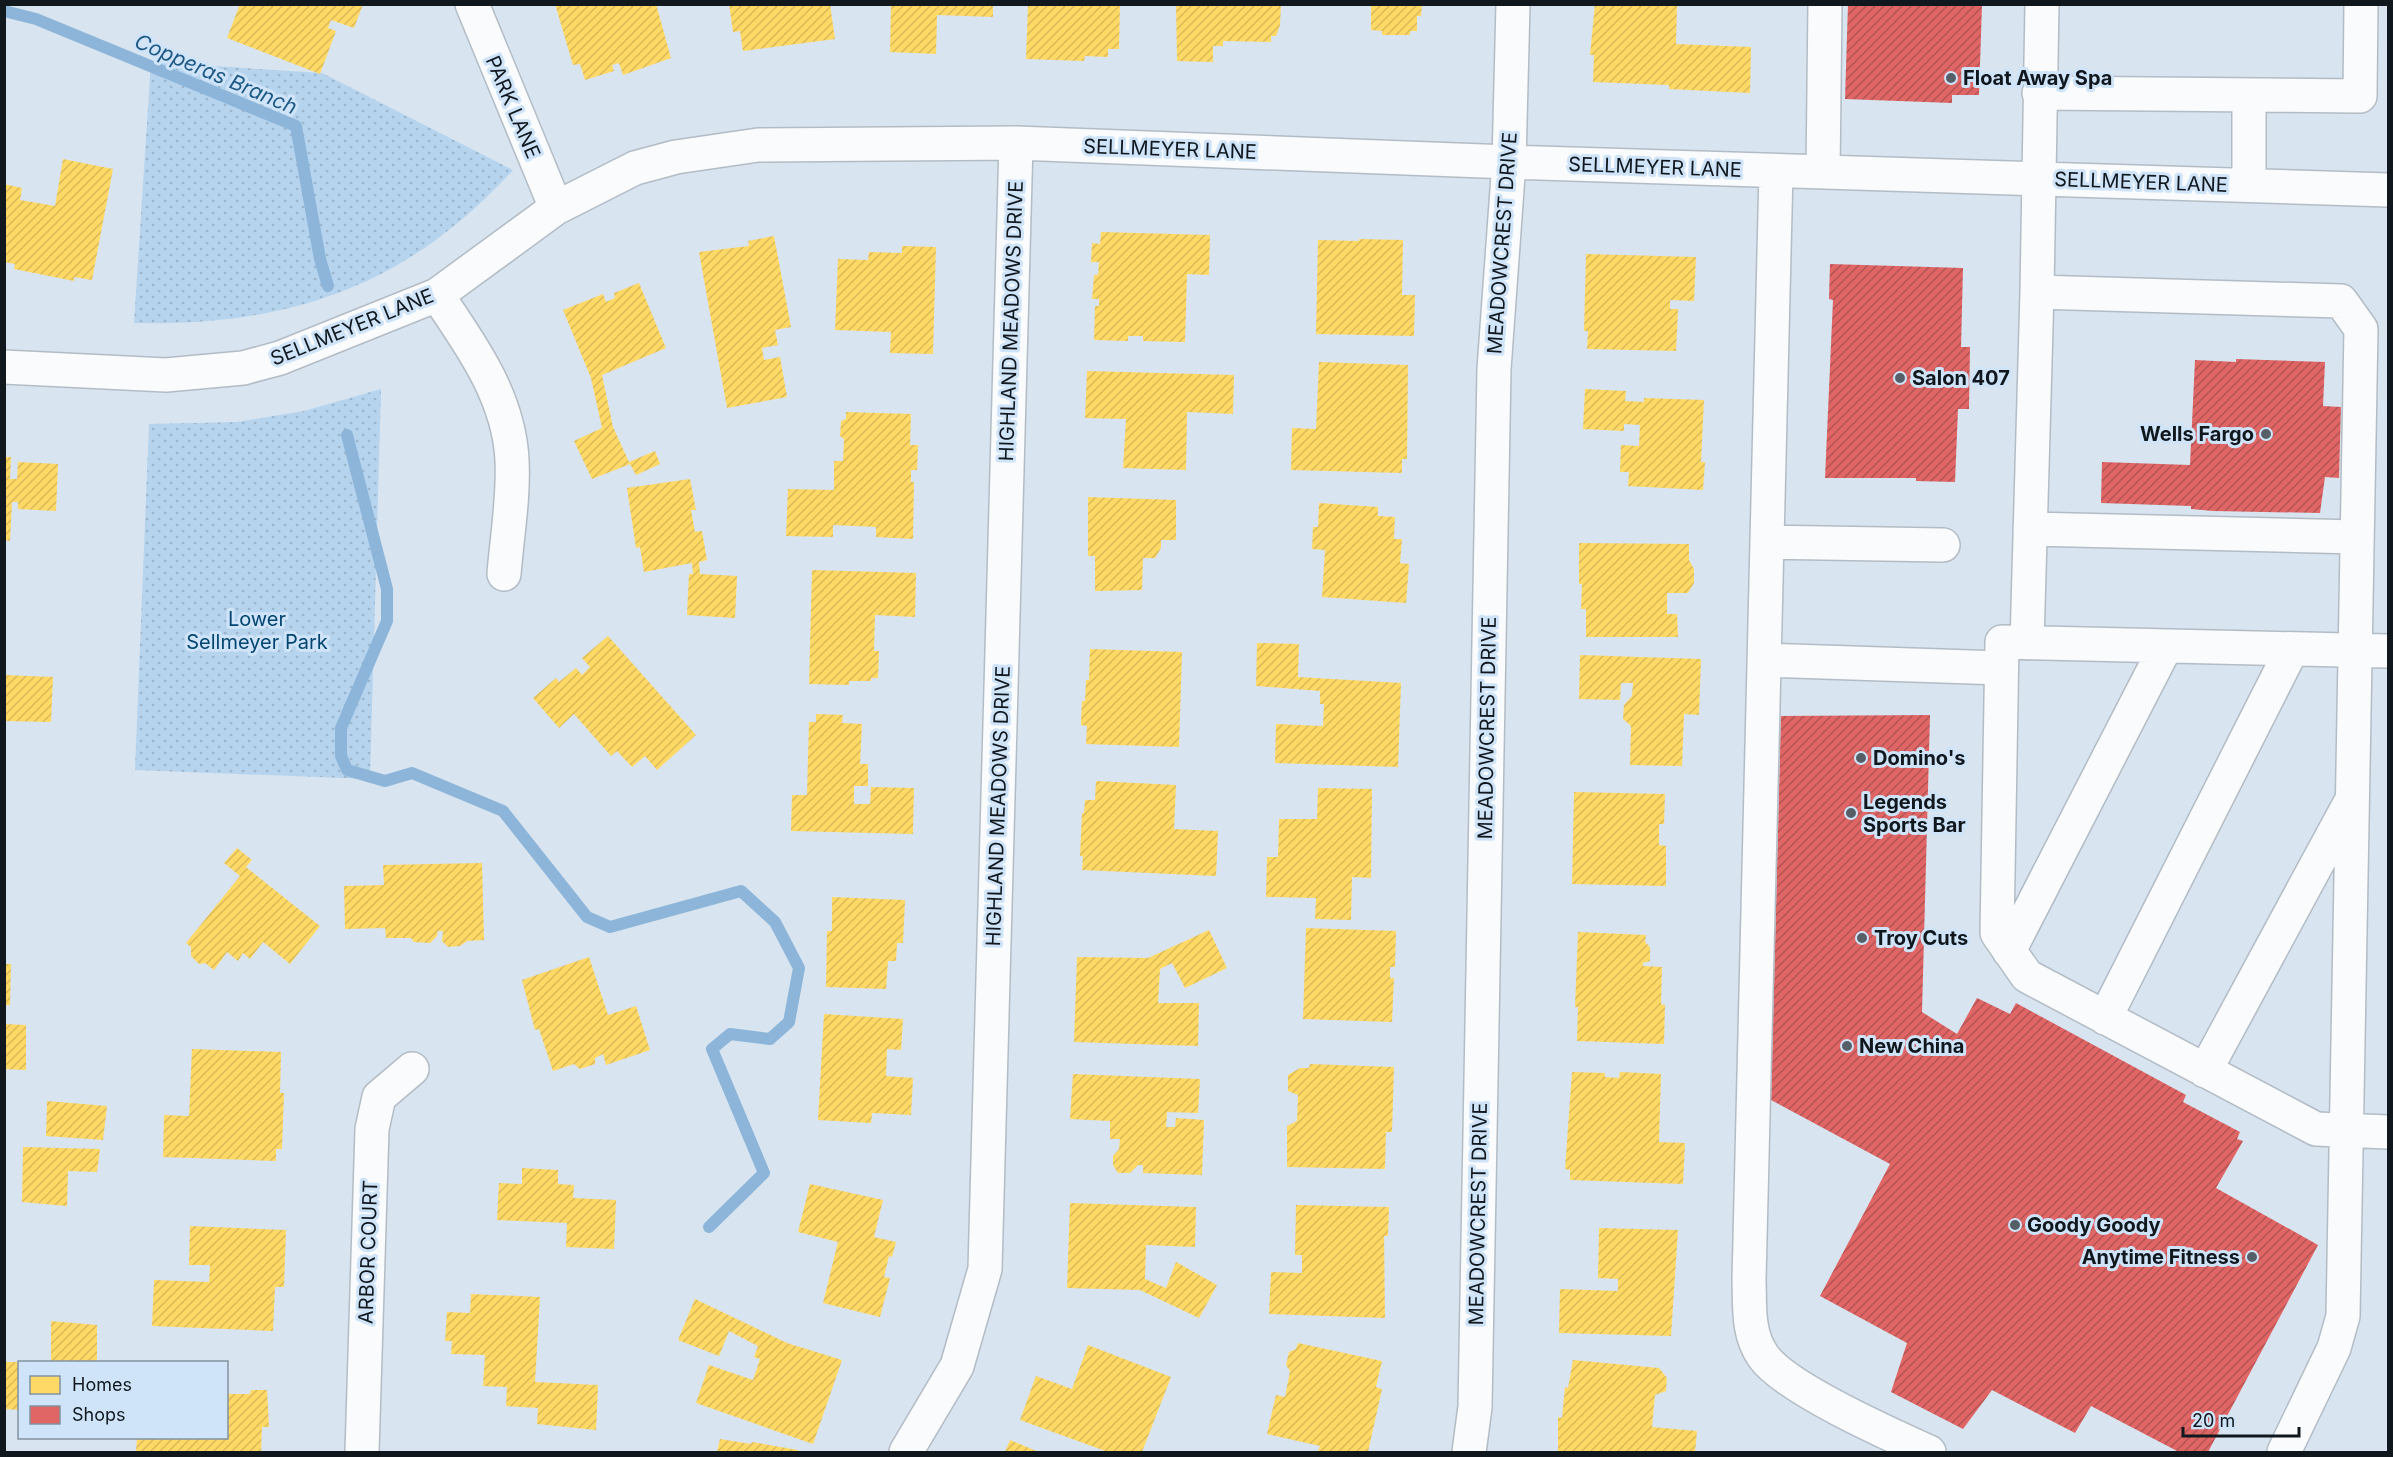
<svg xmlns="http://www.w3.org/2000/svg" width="2393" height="1457" font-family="Inter,sans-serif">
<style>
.park{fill:url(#park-dots)}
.homes{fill:url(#homes-hatch)}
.shops{fill:url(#shops-hatch)}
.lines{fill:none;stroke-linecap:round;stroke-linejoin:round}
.stream{stroke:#8cb5d9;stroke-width:12}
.minor-casing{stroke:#b3bcc5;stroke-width:36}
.minor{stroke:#f9fbfd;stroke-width:33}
.poi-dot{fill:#565f67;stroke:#cfe4f8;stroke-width:2}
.labels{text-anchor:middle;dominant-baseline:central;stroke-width:6;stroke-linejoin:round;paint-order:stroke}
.poi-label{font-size:20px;font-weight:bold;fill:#10181e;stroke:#cfe4f8;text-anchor:start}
.street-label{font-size:20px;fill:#10181e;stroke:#cfe4f8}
.park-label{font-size:20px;fill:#034571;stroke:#cfe4f8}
.water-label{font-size:21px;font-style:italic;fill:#1f5986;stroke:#cfe4f8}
</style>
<defs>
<pattern id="park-dots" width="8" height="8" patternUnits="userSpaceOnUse" patternTransform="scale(1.5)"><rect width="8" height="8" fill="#b6d4ee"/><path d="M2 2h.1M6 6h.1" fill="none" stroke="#9bb5cc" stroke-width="1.8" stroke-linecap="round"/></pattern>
<pattern id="homes-hatch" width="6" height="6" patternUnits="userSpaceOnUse" patternTransform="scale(1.5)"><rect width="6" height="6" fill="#ffd966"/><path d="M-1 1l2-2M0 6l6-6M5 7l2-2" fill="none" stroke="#daba58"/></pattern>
<pattern id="shops-hatch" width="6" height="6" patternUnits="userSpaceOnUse" patternTransform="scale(1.5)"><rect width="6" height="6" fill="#e06666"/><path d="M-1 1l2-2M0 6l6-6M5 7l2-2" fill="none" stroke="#b45353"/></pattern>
</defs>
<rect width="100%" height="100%" fill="#d8e4ef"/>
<!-- park -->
<path class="park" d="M151,62L322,73L513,170C406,287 290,326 134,323Z
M381,389L370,779L135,770L149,424L237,422L304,411Z"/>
<!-- homes -->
<path class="homes" d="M240,4H363L354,28L331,20L328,28L336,31L320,74L227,38Z
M555,4H656L671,58L623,75L619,63L612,65L614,71L585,80L580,64L573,65Z
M729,4H830L835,39L743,51L740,31L733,32Z
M891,4H993V17L937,15L936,54L890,52Z
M1028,4H1120L1119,49H1108V57L1085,56L1084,61L1026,59Z
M1176,4H1281L1280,25L1276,36H1271V42L1223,41V46H1213V62L1177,61Z
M1371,4H1422L1421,16H1417V31H1410V35H1382V31L1371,30Z
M1595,4H1677L1676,44L1751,47L1750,93L1669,89V85L1593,82L1594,55H1590Z
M63,159L113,169L92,280L74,277V281L14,269L15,264L4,262V184L22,188L20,200L55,206Z
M1101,232L1210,235L1209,275L1187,274L1185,342L1143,341V336H1128V341L1094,340L1095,306H1099V299H1092L1094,275H1098L1099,262H1091L1092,243L1100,244Z
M774,236L791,327L775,330L778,345L762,348L764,360L780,357L787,397L727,408L699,252L749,246L748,241Z
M1359,239L1403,240L1402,295H1415L1414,336L1316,334L1318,240L1359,241Z
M902,246L936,247L933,354L890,353L891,332L835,330L838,259L868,260L869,252L902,253Z
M1586,254L1696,257L1694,301L1670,300V309H1678L1676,351L1587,349L1588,331H1584Z
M639,283L666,348L602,375L613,427L629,462L655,451L660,464L636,475L630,464L592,479L574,441L602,428L591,378L563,310L603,294L606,302L615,298L614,293Z
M1319,362L1408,365L1407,459H1402V473L1291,470L1292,428L1316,429Z
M1087,371L1234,375L1233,414L1187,412L1186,470L1123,468L1126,419L1085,418Z
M1585,389L1626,391L1625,401L1644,402V398L1704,400L1701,462H1705L1703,490L1628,486L1629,472H1620L1621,445L1639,446L1640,425L1624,424V431L1583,429Z
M846,412L911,414L910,445H918L917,470H911V482H914L913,539L876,537V527L833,525V537L786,536L788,489L834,490V461H843L844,439L840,436L841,421L846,419Z
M4,457H11L10,479H17L18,462L58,464L56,511L18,509V502H12L10,541L4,540Z
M690,479L696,510H691L695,532L702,531L707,560L699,562L700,574L737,576L735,618L687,615L689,574H693L692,563L644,572L640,547L636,548L627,488Z
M1088,497L1176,500V540H1161V548L1155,558H1143L1142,590L1095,591V556H1088Z
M1319,503L1378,507V516L1395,517L1394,539H1402L1400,563L1409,564L1406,603L1322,597L1325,550L1312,549L1313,527H1318Z
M1579,543L1689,544V560L1694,569V583L1688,593H1667V614H1677L1678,637H1586V609H1581L1582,584H1579Z
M812,570L916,573L915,617L875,615L874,651H879L878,678H871V681H849V685L809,684Z
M608,636L696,735L657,770L645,756L632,767L617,751L611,756L574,714L559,728L533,698L556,678L559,682L576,668L582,675L590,667L582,658Z
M1257,643L1299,644L1298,677L1401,683L1398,767L1275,763L1276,724L1323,726L1324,704H1320V691L1256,686Z
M1090,649L1182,652L1179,747L1086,744L1087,726L1081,725V721L1082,701H1085L1086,680H1089Z
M1580,655L1701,659L1699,715L1684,714L1682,766L1630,765L1631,726L1623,719L1624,705L1632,696L1633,683H1621L1620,700L1579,699Z
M4,675L53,677L51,722L4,721Z
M816,714L843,715L842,723L862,724L860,764H868V786H854V804H870L871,787L914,788L913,834L791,831L792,795H807L809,722H816Z
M1096,781L1176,785L1174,829L1218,831L1216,876L1082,870L1083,856H1080L1082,813H1084L1085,800H1095Z
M1318,788L1372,789L1371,878L1352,877L1351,920L1315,919L1316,898L1266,897L1267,857H1278L1279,819H1317Z
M1574,792L1665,794L1664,824H1659V845L1666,846V886L1572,884Z
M237,848L252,860L246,867L320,926L290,964L263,942L250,959L243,953L238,961L227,952L214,970L205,963L199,964L191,956V947L186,943L240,876L224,863Z
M482,863L484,940L467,941L460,946L448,947L442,941L443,931H438L437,936L430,943L414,942L411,938H386L385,928L345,929L344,886L384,885L383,865Z
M832,897L905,900L903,943H897L896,961H888L886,989L826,987L827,931H832Z
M1306,928L1396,931L1395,967H1390V978H1394L1392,1022L1303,1019Z
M1209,930L1227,968L1185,988L1172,963L1160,969L1158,1003H1199L1198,1046L1074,1042L1077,957L1148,958Z
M1578,932L1646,935L1645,942L1650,947V961L1643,963V966L1662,967L1661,1004L1665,1005L1664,1044L1577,1041L1578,1007H1575Z
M589,957L608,1015L636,1006L650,1050L606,1065L603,1054L595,1058V1064L580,1069L574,1064L553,1071L539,1029L535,1030L522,980Z
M4,964H11L10,1005H4Z
M824,1014L903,1019L901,1050L887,1049L886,1076L913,1078L911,1115L872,1113L871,1123L818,1120Z
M4,1024L26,1025V1070L4,1069Z
M192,1049L281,1052L280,1093H284L282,1149H276V1161L163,1157L164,1115L189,1116Z
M1310,1064L1394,1067L1392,1132H1386L1385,1169L1287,1167V1126L1297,1121L1298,1095L1288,1091V1075L1300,1068H1309Z
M1572,1072L1605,1073V1077L1619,1078L1620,1072L1661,1074L1659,1142L1685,1143L1683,1184L1570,1180V1170L1565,1169Z
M1073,1074L1200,1079L1198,1113L1167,1112L1166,1127H1175L1176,1118L1204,1120L1202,1175L1143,1173V1165H1138L1130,1173H1118L1113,1165V1156L1119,1149L1120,1139H1110V1121L1070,1119Z
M47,1101L107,1106L103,1140L46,1136Z
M23,1147L100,1149L97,1172L68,1171L67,1206L22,1202Z
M522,1168L558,1170V1184L574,1185L573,1198L616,1200L614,1249L566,1247L567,1223L497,1220L499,1183L522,1184Z
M810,1184L883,1200L874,1237L896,1242L892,1257L889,1256L884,1277L890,1278L880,1317L823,1303L838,1242L798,1232Z
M1070,1203L1196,1207L1195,1247L1146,1245L1145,1279L1166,1288L1176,1262L1217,1285L1199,1318L1140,1290L1067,1288Z
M1296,1205L1389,1207L1388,1236H1384L1385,1318L1269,1314L1271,1272L1302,1273V1255H1295Z
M190,1226L286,1230L284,1287H275L273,1331L152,1326L154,1280L209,1282L210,1265H189Z
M1599,1228L1678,1230L1671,1336L1559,1333L1560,1289L1618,1291V1279L1598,1278Z
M471,1294L540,1297L535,1382L598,1385L596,1430L537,1424L538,1408L506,1406L507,1387L483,1386L485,1355L451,1354L452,1341H445L447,1312L470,1313Z
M695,1299L787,1343L842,1360L813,1444L696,1403L709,1365L753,1380L760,1359L754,1357L758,1346L729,1331L719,1356L678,1340Z
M51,1321L97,1325V1362H51Z
M1298,1343L1382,1361L1376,1387L1382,1389L1368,1452H1323L1318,1451L1320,1446L1267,1434L1276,1395L1285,1397L1290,1371L1286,1365L1289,1352L1296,1349Z
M1088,1345L1171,1377L1142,1452H1108L1020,1420L1036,1376L1072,1389Z
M1573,1360L1659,1368L1667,1378L1666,1391L1655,1395L1652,1427L1697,1431L1695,1452H1558V1417L1562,1418L1565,1387L1568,1388Z
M4,1362H20V1410L4,1409Z
M251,1390H267L269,1427H262L261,1452H136L137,1438H226V1394H250Z
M720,1439L751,1444L752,1442L798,1450V1452H717Z
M1010,1440L1039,1452H1005Z"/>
<!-- shops -->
<path class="shops" d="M1848,4H1982L1979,95H1952V103L1845,99Z
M1830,264L1963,268L1961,347H1970L1969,409H1958L1955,482L1916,481V478H1825L1833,300L1829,299Z
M2236,359L2325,362L2323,406L2341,407L2339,478L2325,477L2320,513L2213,511L2191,509V506L2101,503L2102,462L2190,465L2195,360L2236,362Z
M1930,715L1922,1012L1957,1034L1977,998L2010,1014L2016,1003L2186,1095L2183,1102L2240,1132L2237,1139L2243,1141L2216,1188L2318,1245L2208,1452H2179L2091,1406L2075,1433L1992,1390L1963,1429L1891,1392L1907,1343L1820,1296L1890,1164L1771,1100L1781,716Z"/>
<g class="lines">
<!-- stream -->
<path class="stream" d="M4,11L36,19L296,126L320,259L328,286
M347,435L387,589V621L341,728V756L347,770L385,781L412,773L503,811L587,917L610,927L741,891L775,922L799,968L789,1022L770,1039L730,1034L712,1049L764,1173L709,1227"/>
<defs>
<path id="minor" d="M472,4L556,208
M2039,93L2360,96L2361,4
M1776,171L1749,1280C1750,1306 1747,1333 1763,1356C1785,1388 1891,1435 1929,1452
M1823,172L1825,4
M2249,185V95
M2037,292L2341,301L2361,329L2343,1316L2334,1348L2284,1452
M437,295C471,345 509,397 512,460C514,497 507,536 504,574
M4,367L166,375L243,368L280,358L437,295L556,208L635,168L676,157L758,145L1016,143L1509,162L2388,190
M2030,529L2356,537
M1767,542L1943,545
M2027,643L2037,292L2042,4
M2388,651L2002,642L1997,933L2027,976L2316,1129L2388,1132
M1764,660L2001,668
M2009,951L2166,646
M2105,1018L2292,649
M2205,1071L2350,803
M362,1452L372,1129L379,1097L412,1069
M906,1452L957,1366L985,1269L1016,143
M1469,1452L1475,1407L1494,369L1509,162L1513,4"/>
</defs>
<!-- minor casing -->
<use href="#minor" class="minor-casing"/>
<!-- minor -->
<use href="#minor" class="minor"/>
</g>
<!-- markers -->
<g class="poi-dot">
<circle cx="1951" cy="78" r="6"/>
<circle cx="1900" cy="378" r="6"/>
<circle cx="2266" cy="434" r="6"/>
<circle cx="1861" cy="758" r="6"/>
<circle cx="1851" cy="813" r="6"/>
<circle cx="1862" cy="938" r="6"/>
<circle cx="1847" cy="1046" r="6"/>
<circle cx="2015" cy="1225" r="6"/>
<circle cx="2252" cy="1257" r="6"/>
</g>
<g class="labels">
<!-- poi labels -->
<g class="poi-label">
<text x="1963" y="78">Float Away Spa</text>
<text x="1912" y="378">Salon 407</text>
<text x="2254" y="434" text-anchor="end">Wells Fargo</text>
<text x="1873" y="758">Domino's</text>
<text x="1863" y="802">Legends<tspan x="1863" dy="23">Sports Bar</tspan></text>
<text x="1874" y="938">Troy Cuts</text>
<text x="1859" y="1046">New China</text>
<text x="2027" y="1225">Goody Goody</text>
<text x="2240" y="1257" text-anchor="end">Anytime Fitness</text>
</g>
<!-- street labels -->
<g class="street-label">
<text transform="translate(513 107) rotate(67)">PARK LANE</text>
<text transform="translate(1170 149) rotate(2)">SELLMEYER LANE</text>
<text transform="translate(1655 167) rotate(2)">SELLMEYER LANE</text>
<text transform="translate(2141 182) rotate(2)">SELLMEYER LANE</text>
<text transform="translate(1502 243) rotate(-86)">MEADOWCREST DRIVE</text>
<text transform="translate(1011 321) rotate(-88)">HIGHLAND MEADOWS DRIVE</text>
<text transform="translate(352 327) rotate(-22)">SELLMEYER LANE</text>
<text transform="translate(1487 728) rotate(-89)">MEADOWCREST DRIVE</text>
<text transform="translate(998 806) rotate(-88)">HIGHLAND MEADOWS DRIVE</text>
<text transform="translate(1478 1214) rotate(-89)">MEADOWCREST DRIVE</text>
<text transform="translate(368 1252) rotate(-88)">ARBOR COURT</text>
</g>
<!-- park labels -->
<g class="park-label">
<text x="257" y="619">Lower<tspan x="257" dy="23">Sellmeyer Park</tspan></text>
</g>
<!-- water labels -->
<g class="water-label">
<text transform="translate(216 74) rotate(23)">Copperas Branch</text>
</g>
</g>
<!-- border -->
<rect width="2393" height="1457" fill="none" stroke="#10181e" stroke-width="12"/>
<!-- legend -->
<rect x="18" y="1361" width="210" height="78" fill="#cfe4f8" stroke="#8392a1" stroke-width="1.5"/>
<rect x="30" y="1376" width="30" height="18" fill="#ffd966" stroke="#8392a1" stroke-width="1.5"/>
<text x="72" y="1391" font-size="18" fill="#10181e">Homes</text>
<rect x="30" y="1406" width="30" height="18" fill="#e06666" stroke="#8392a1" stroke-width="1.5"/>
<text x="72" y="1421" font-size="18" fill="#10181e">Shops</text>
<!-- scale -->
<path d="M2183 1427v9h116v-9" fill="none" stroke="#10181e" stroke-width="3"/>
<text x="2192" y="1427" font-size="18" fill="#10181e" stroke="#cfe4f8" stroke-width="4.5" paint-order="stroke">20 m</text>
</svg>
